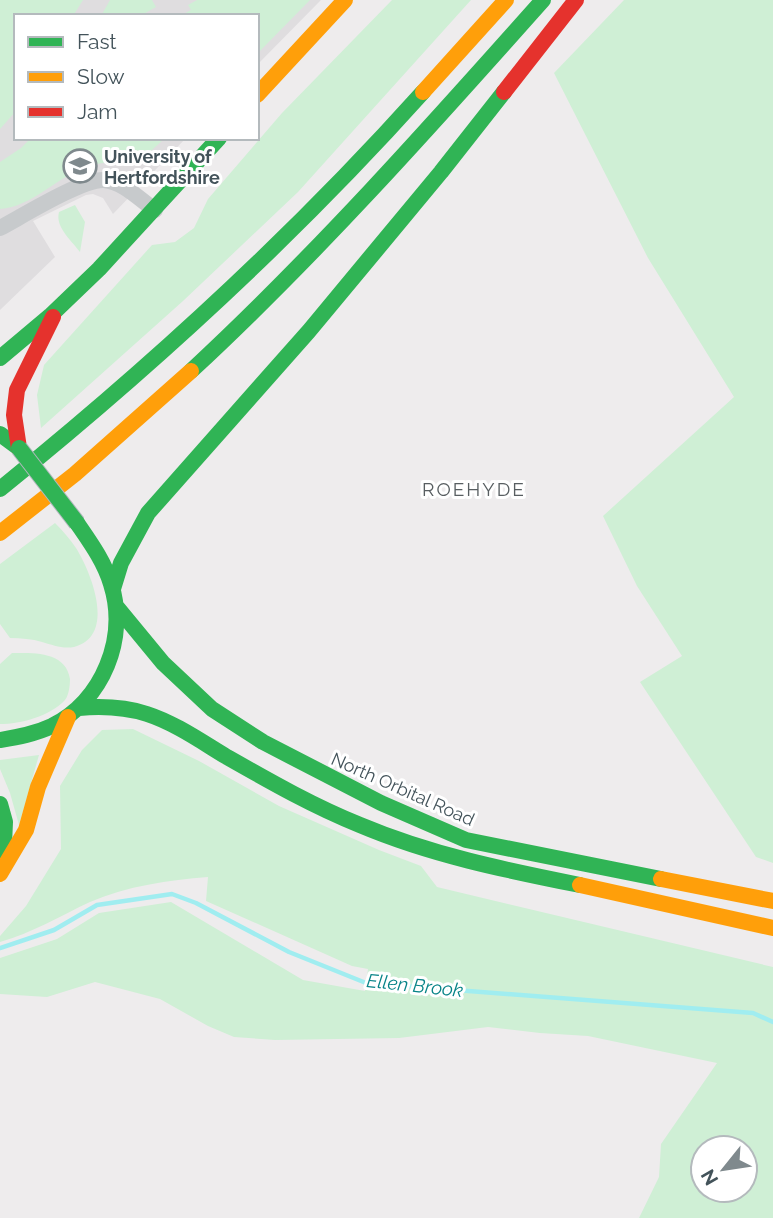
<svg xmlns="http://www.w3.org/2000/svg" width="773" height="1218" font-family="Raleway,sans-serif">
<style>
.education{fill:#dfdddf}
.green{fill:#cfefd5;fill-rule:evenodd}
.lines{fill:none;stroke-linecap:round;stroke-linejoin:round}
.stream{stroke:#a0edf0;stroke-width:4.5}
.street{stroke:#c7cacc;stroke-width:16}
.fast{stroke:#30b455;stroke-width:16}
.slow{stroke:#ff9f0a;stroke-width:16}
.jam{stroke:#e5322d;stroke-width:16}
.fast-bridge-casing{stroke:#b1b8bd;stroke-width:18;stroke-linecap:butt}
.fast-bridge{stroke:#30b455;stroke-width:16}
.labels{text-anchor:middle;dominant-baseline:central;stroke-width:6;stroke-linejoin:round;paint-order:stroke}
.poi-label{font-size:18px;font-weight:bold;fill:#43535a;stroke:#fff;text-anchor:start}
.street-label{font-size:18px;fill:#43535a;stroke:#fff}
.neighbourhood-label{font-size:19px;letter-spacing:2px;fill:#585e61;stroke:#fff}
.water-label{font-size:19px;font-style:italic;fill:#068387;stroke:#fff}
</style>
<rect width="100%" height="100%" fill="#eeeced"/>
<!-- education -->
<path class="education" d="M0,0H321L257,65V16H16V138H186L113,214L103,198L93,194L86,195L33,221L55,257L0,310Z"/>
<!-- green -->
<path class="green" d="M0,0H83L73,16H16V111L0,129Z
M110,0H152L156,7L140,16H101Z
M197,0H310L257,54V16H180L191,10L188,5Z
M392,0H471L298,192L183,301L41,428L37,395L44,365L152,245L175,242L194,228L208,199L282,113Z
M624,0H773V863L756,857L640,682L682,656L637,586L603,516L734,397L648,258L554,73Z
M31,138H165L138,163C121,162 105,161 88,166C58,176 32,207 0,209V162L21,148Z
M75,205L85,222L80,252C71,240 55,227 59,212Z
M55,523C63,531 70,539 76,548C91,572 117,636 74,647C62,649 53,645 42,642C32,639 21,638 10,638L0,624V564Z
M12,653C33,653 66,651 70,679C70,685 69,695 65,700C50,716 21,724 0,724V664Z
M133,729L199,761L279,806L379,850L421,866L437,887L773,967V1218H639L659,1177L661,1144L717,1063L588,1036L540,1033L488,1027L399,1038L275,1040L234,1037L208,1026L160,999L95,982L47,997L0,994V958L57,939L99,913L171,902L303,980L365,991L368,969L352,966L206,901L208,877C169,880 127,886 90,902C60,916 32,933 0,942V936L26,906L61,849L60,786L82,750L102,730ZM703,1148H745V1190H703Z
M39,755L19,825L10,793L0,769V760Z"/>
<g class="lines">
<!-- stream -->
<path class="stream" d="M0,948L54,930L97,905L172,894L196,903L289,952L366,983L753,1013L773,1022"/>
<!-- street -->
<path class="street" d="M0,228C21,217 82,179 104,180C124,182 139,199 155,210"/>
<!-- fast -->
<path class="fast" d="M0,358L50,316L99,269L219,138
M191,371C316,255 430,127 543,0
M0,434L19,448
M0,489C151,367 293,237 423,92
M113,589L121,563L148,513L309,331L441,172L504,92
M116,606L163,663L212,709L263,742L381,803L466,840L661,879
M79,708C102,706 125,707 147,714C175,723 202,742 227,757C271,782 313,806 360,825C431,855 505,870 580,885
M0,740C18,737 35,734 52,726C103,700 128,638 111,584C104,561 90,542 77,523
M0,804L5,822L3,867"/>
<!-- slow -->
<path class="slow" d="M423,92L506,0
M257,95L345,0
M0,533L75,474L191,371
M0,874L26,830L38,787L68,717
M661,879L773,901
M580,885L773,928"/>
<!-- jam -->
<path class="jam" d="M504,92L576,0
M19,448L14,415L17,390L53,317"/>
<defs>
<path id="fast-bridge" d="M19,448L77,523"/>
</defs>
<!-- fast-bridge casing -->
<use href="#fast-bridge" class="fast-bridge-casing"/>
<!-- fast-bridge -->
<use href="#fast-bridge" class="fast-bridge"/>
</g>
<!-- icons -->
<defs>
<symbol id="university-ring" viewBox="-11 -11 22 22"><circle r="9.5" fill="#fff" stroke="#7f898d" stroke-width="1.5"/><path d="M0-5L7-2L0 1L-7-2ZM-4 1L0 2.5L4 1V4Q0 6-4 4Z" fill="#7f898d"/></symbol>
</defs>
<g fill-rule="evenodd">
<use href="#university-ring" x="61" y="147" width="38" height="38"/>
</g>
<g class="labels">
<!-- poi labels -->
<g class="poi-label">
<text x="104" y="156">University of<tspan x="104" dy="21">Hertfordshire</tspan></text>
</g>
<!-- street labels -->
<g class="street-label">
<text transform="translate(403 789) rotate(24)">North Orbital Road</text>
</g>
<!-- neighbourhood labels -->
<g class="neighbourhood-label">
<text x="474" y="489">ROEHYDE</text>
</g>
<!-- water labels -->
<g class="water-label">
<text transform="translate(415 985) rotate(6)">Ellen Brook</text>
</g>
</g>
<!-- legend -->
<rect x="14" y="14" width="245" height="126" fill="#ffffff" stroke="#b4babd" stroke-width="2"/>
<rect x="28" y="37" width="35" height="10" fill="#30b455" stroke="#b4babd" stroke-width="2"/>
<text x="77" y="49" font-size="21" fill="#43535a">Fast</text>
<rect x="28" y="72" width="35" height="10" fill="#ff9f0a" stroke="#b4babd" stroke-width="2"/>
<text x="77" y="84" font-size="21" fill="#43535a">Slow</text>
<rect x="28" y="107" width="35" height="10" fill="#e5322d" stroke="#b4babd" stroke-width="2"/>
<text x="77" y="119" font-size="21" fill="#43535a">Jam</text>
<!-- north arrow -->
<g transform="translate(724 1169) rotate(240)"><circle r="33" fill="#ffffff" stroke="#b4babd" stroke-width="2"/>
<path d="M0-5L12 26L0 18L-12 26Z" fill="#7f898d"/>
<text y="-10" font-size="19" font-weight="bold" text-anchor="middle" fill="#43535a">N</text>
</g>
</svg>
